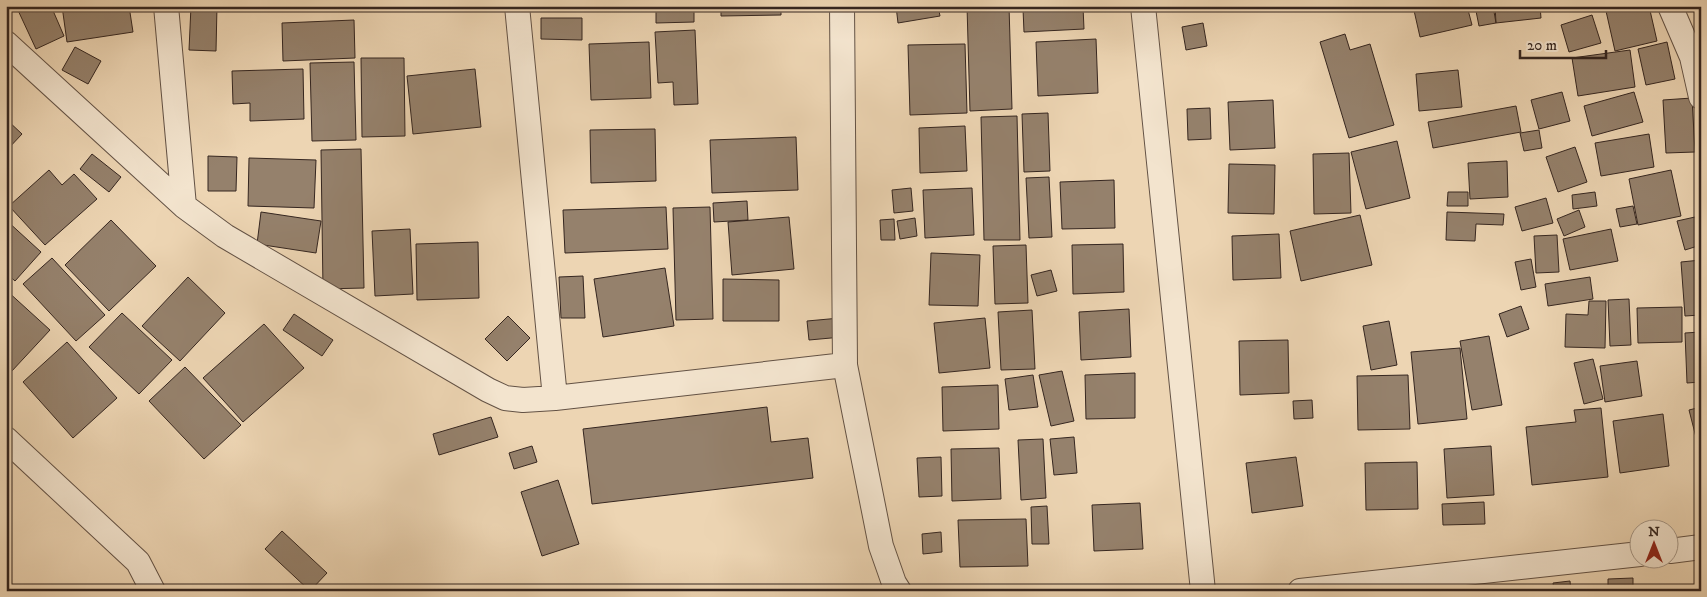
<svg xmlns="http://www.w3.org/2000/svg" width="1707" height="597" font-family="'IM FELL DW Pica',serif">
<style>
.building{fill:#95816c;stroke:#352620}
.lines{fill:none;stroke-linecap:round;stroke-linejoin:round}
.minor-casing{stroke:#635245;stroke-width:26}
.minor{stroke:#f3e4ce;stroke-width:24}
</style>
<rect width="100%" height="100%" fill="#edd5b3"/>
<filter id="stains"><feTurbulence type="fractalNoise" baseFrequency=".004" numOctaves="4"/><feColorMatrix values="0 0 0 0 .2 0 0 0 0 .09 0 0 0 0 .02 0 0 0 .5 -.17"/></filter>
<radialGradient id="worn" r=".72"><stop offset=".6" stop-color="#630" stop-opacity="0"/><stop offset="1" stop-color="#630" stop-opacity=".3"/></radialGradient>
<!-- building -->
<path class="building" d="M16,6H51L64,36L36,49Z
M62,6H129L133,32L67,42Z
M191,6H217L216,51L189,50Z
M656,6H694V22L656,23Z
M721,6H781V15L721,16Z
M896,6H938L940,16L898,23Z
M967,6H1009L1012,109L970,111Z
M1228,6H1289V8L1228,11Z
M1413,6H1467L1472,25L1420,37Z
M1475,6H1493L1496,23L1479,26Z
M1495,6H1540L1541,18L1496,23Z
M1630,6H1649L1657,41L1615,51L1606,11Z
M1083,7L1084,29L1024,32L1023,9Z
M1592,15L1601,43L1569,52L1561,25Z
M541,18H582V40L541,39Z
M354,20L355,58L283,61L282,23Z
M1203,23L1207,46L1186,50L1182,27Z
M695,30L698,104L674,105L673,82L658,83L655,32Z
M1345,34L1350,50L1370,44L1394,125L1349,138L1320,42Z
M1096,39L1098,93L1038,96L1036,42Z
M649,42L651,98L591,100L589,44Z
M1667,42L1675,79L1646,85L1638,49Z
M965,44L967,113L910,115L908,45Z
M75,47L101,61L88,84L62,70Z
M1630,50L1635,87L1578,96L1572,58Z
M361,58H404L405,136L362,137Z
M354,62L356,140L312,141L310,63Z
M303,69L304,119L250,121V103L233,104L232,71Z
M475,69L481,127L413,134L407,76Z
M1458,70L1462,107L1419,111L1416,74Z
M1562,92L1570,121L1539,129L1531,100Z
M1634,92L1643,122L1592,136L1584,106Z
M1692,98L1695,152L1666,153L1663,100Z
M1273,100L1275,148L1230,150L1228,102Z
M1516,106L1521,132L1433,148L1428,122Z
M1210,108L1211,139L1188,140L1187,109Z
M1048,113L1050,171L1024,172L1022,114Z
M1017,116L1020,240H984L981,117Z
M6,119L22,134L6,151Z
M965,126L967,171L920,173L919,128Z
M655,129L656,181L591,183L590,130Z
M1539,130L1542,148L1524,151L1520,133Z
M1649,134L1654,167L1601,176L1595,143Z
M796,137L798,190L712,193L710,140Z
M1397,141L1410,198L1366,209L1351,152Z
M1575,147L1587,182L1558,192L1546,157Z
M361,149L364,288L323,289L321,150Z
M1349,153L1351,213L1314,214L1313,154Z
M92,154L121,177L109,192L80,169Z
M208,156L237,157L236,191H208Z
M249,158L316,160L314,208L248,206Z
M1507,161L1508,197L1470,199L1468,163Z
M1229,164L1275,165L1274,214L1228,213Z
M49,170L62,185L74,174L97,199L45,245L9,206Z
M1671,170L1681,216L1638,225L1629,179Z
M1049,177L1052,237L1029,238L1026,178Z
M1114,180L1115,228L1062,229L1060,182Z
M911,188L913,211L894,213L892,190Z
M972,188L974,235L925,238L923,190Z
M1448,192H1468V206H1447Z
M1595,192L1597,206L1573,209L1572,195Z
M1546,198L1553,223L1522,231L1515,207Z
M747,201L748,220L714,222L713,203Z
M1633,206L1637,224L1620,227L1616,209Z
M666,207L668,249L565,253L563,210Z
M710,207L713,319L676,320L673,208Z
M1579,210L1585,227L1564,236L1557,219Z
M261,212L321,221L316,253L257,244Z
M1447,212L1504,214L1503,225L1476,224L1475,241L1446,240Z
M1360,215L1372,265L1301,281L1290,231Z
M789,217L794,269L732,275L728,222Z
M1695,217L1701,237V245L1685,250L1677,221Z
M915,218L917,236L900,239L897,221Z
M894,219L895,240H881L880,220Z
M6,220L41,252L15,281L6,273Z
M111,220L156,266L109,311L65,265Z
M410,229L413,294L375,296L372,231Z
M1611,229L1618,261L1570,270L1563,239Z
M1279,234L1281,278L1233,280L1232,236Z
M1557,235L1559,272L1536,273L1534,236Z
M478,242L479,298L417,300L416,244Z
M1123,244L1124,292L1073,294L1072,245Z
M1026,245L1028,303L995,304L993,246Z
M931,253L980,255L978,306L929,305Z
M52,258L105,315L76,341L23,284Z
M1531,259L1536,287L1521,290L1515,262Z
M1701,260V315L1685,316L1681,262Z
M665,268L674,326L603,337L594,279Z
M1051,270L1057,291L1037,296L1031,275Z
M583,276L585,318H561L559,277Z
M188,277L225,313L180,361L142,326Z
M1590,277L1593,299L1548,306L1545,284Z
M723,279L779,280V321H723Z
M6,290L50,330L11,372L6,367Z
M1629,299L1631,345L1610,346L1608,300Z
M1589,301H1606L1605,348L1565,347L1566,314L1588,315Z
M1521,306L1529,329L1507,337L1499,314Z
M1682,307V342L1638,343L1637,308Z
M1129,309L1131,357L1081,360L1079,312Z
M1032,310L1035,369L1001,370L998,312Z
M122,313L172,360L139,394L89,347Z
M294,314L333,340L322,356L283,330Z
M508,316L530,338L507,361L485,339Z
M840,318L842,337L809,340L807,321Z
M985,318L990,368L939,373L934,323Z
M1389,321L1397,365L1371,370L1363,326Z
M264,324L304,368L243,422L203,378Z
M1701,332V382L1687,383L1685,333Z
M1489,336L1502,405L1472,410L1460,341Z
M1288,340L1289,393L1240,395L1239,341Z
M67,342L117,398L73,438L23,382Z
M1460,348L1467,419L1418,424L1411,352Z
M1593,359L1603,399L1584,404L1574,363Z
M1637,361L1642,396L1605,402L1600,366Z
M185,367L241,425L204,459L149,401Z
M1062,371L1074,421L1051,426L1039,375Z
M1135,373V418L1086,419L1085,375Z
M1033,375L1038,407L1009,410L1005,379Z
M1408,375L1410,429L1358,430L1357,376Z
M998,385L999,429L943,431L942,387Z
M1312,400L1313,418L1294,419L1293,401Z
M767,407L771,442L808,438L813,478L592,504L583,429Z
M1701,407V457L1689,410Z
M1601,408L1608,477L1532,485L1526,427L1576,422L1574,410Z
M1663,414L1669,466L1620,473L1613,421Z
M491,417L498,437L439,455L433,434Z
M1074,437L1077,473L1054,475L1050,439Z
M1043,439L1046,498L1021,500L1018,440Z
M532,446L537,462L514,469L509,453Z
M1491,446L1494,495L1447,498L1444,449Z
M999,448L1001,499L952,501L951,449Z
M941,457L942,496L919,497L917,458Z
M1296,457L1303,506L1252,513L1246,463Z
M1417,462L1418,509L1366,510L1365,463Z
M558,480L579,544L542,556L521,492Z
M1484,502L1485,524L1443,525L1442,504Z
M1140,503L1143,549L1094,551L1092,505Z
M1047,506L1049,544H1032L1031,507Z
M1026,519L1028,566L960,567L958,520Z
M282,531L327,573L310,591L265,549Z
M941,532L942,552L923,554L922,534Z
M1633,578V591H1608V579Z
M1570,581L1571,591H1554L1553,583Z
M1589,587H1604V591H1589Z"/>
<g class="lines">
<defs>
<path id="minor" d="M166,6L184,206
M517,6L555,398
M842,6L845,365L881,546L894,583L899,591
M1143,6L1203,591
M1670,6L1692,57L1701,97
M6,43L184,206L225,236L488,390L505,398L523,400L555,398L845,365
M6,439L138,562L153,591
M1670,551L1701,547
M1300,591L1640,554"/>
</defs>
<!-- minor casing -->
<use href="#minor" class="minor-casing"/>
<!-- minor -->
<use href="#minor" class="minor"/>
</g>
<!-- margin -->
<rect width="1707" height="597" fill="none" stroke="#edd5b3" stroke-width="25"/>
<rect x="8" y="8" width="1692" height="582" fill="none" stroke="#352620" stroke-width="2.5"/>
<rect x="12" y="12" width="1682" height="572" fill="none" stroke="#352620"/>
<!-- north arrow -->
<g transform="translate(1654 544)"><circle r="24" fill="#f3e4ce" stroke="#a79888"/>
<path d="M0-4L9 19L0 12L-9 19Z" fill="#8f2418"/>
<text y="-8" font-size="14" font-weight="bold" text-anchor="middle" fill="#352620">N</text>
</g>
<!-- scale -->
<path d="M1520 50v8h86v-8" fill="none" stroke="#352620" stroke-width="2.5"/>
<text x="1527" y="50" font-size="15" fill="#352620" stroke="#f3e4ce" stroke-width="4" paint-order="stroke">20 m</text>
<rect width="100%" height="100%" filter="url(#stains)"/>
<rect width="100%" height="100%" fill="url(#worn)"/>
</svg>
